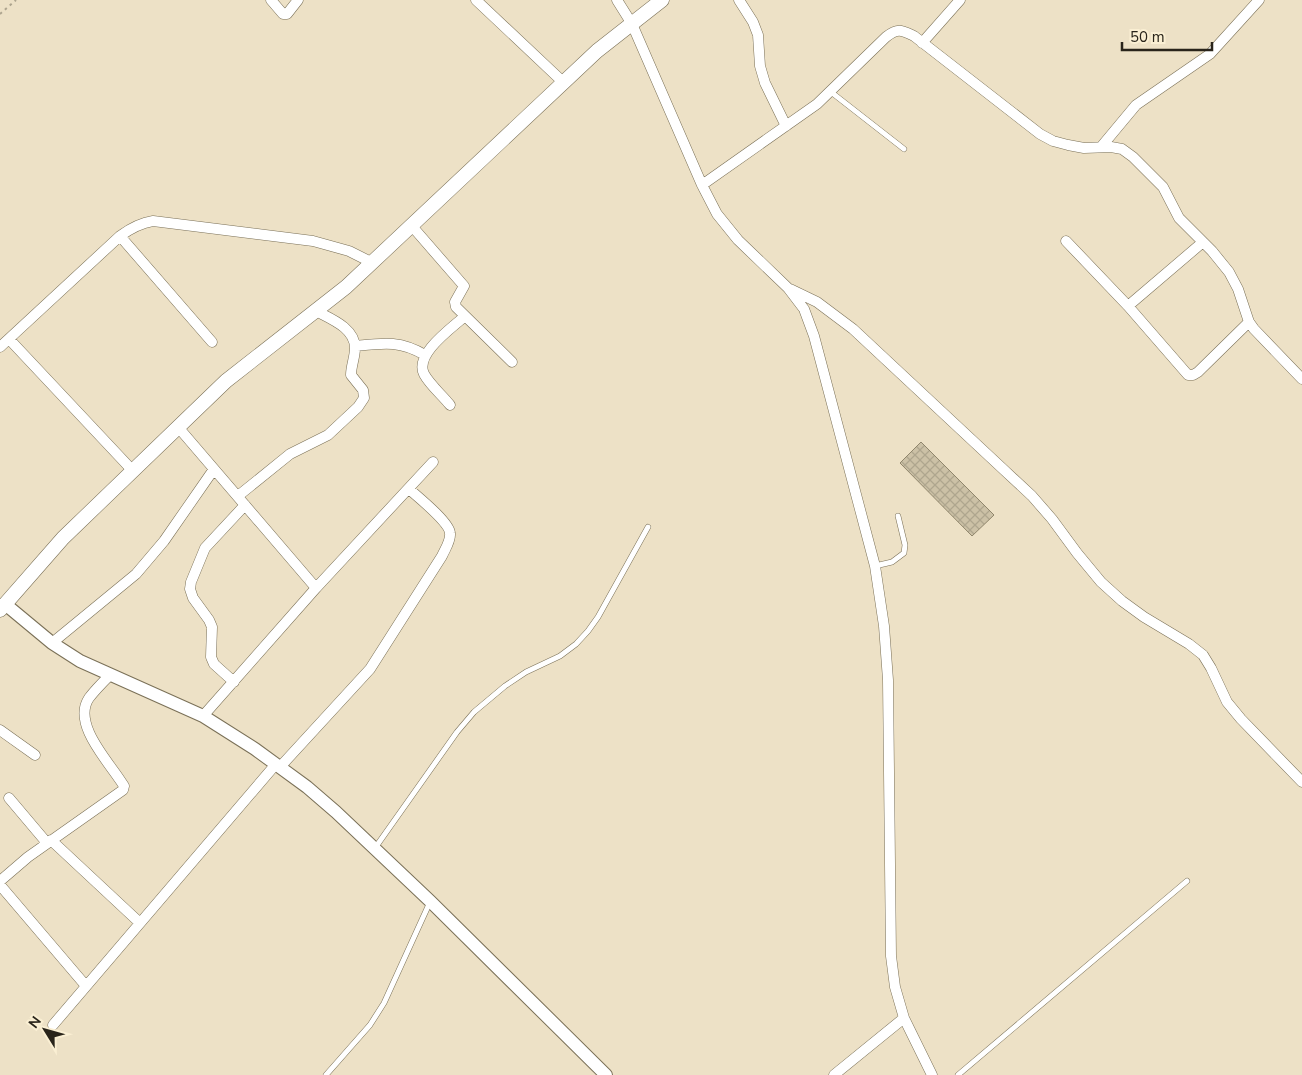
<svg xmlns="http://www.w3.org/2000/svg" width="1302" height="1075" font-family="'Nunito Sans',sans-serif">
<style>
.building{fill:url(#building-cross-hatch);stroke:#90866c}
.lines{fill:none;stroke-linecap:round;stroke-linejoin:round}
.service-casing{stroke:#7a7057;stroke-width:6}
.minor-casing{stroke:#7a7057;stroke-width:11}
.tertiary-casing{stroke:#7a7057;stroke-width:14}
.secondary-casing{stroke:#7a7057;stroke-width:15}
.path{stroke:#ada48e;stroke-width:2;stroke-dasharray:2.5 4;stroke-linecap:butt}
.service{stroke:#fff;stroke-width:5}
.minor{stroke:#fff;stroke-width:10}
.tertiary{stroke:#fff;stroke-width:12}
.secondary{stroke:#fff;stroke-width:14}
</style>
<defs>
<pattern id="building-cross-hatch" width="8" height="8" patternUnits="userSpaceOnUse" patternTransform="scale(1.25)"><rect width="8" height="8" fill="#ccc1a6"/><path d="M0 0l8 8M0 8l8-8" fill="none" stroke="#afa68e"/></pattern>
</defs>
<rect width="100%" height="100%" fill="#ede1c6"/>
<!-- building -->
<path class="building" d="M921,442L994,515L972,536L900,463Z"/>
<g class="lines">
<defs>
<path id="service" d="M831,92L904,149
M875,566L892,562L904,553L905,545L898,516
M375,848L457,732L474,712L505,686L526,672L560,656L576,644L588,631L598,617L648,527
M326,1075L370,1025L384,1003L430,902
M958,1075L1187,881"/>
<path id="minor" d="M271,0L283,14H287L298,0
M476,0L563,82
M617,0L632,24L702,185L717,214L738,240L788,288L804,309L814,336L875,566L884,626L888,680L891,956L895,987L904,1018L932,1075
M739,0L753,22L758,35L760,66L765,83L786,126
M922,43L960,0
M1101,147L1136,105L1210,54L1259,0
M702,185L817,104L886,37C898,28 901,30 914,36L1040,134L1053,141L1068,145L1084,148L1111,147L1122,149L1133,157L1163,187L1179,218L1212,251L1229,272L1238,289L1249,322L1254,329L1302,379
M411,225L464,286L455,302L456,307L512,362
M120,236L212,342
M1066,241L1128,306L1188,375H1193L1198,372L1249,322
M790,289L817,302L853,329L1003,469L1032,496L1052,519L1077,553L1101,582L1122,601L1144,617L1189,644L1203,655L1211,668L1227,702L1241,719L1302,782
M1128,306L1203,242
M9,339L133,471
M355,346C383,343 400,340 425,355
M0,347L120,236C131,228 140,223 153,221L313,241L349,251L371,262
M450,405C442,395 430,385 424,374C414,354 452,328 465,316
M178,427L316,588
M238,496L290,454L328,435L358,407L364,398L363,390L351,375C351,366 355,357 355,348C355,328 331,319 316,311
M52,643L136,574L164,541L214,469
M234,682L214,664L211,657L212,627L209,620L193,598L190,589L191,582L205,548L245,505
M203,716L316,588L433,462
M0,730L35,755
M280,767L370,669L442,556C445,549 451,541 450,533C449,522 418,497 409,489
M9,798L47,843
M51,840L140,923
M0,881L28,857L123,790L124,786L120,780C107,760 72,723 89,698C95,690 103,682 110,675
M0,885L86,986
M53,1025L276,764
M834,1075L904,1018"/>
<path id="tertiary" d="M5,604L52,643L80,661L203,716L255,749L307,787L336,812L430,901L606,1075"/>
<path id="secondary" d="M0,610L63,538L226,381L346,287L597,51L662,0"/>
</defs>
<!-- service casing -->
<use href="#service" class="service-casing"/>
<!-- minor casing -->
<use href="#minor" class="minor-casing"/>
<!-- tertiary casing -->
<use href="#tertiary" class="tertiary-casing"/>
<!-- secondary casing -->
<use href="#secondary" class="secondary-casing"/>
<!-- path -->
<path class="path" d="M0,14L16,0"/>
<!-- service -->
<use href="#service" class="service"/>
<!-- minor -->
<use href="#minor" class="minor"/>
<!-- tertiary -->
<use href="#tertiary" class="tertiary"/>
<!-- secondary -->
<use href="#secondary" class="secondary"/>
</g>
<!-- north arrow -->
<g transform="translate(45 1030) rotate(307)" stroke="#faefd3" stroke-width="4" paint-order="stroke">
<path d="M0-4L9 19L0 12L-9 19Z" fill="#29241a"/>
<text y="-8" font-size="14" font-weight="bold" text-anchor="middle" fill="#29241a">N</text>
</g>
<!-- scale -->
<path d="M1122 42v8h90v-8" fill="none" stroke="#29241a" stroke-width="2.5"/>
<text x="1130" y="42" font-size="15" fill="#29241a" stroke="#faefd3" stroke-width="4" paint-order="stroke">50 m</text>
</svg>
